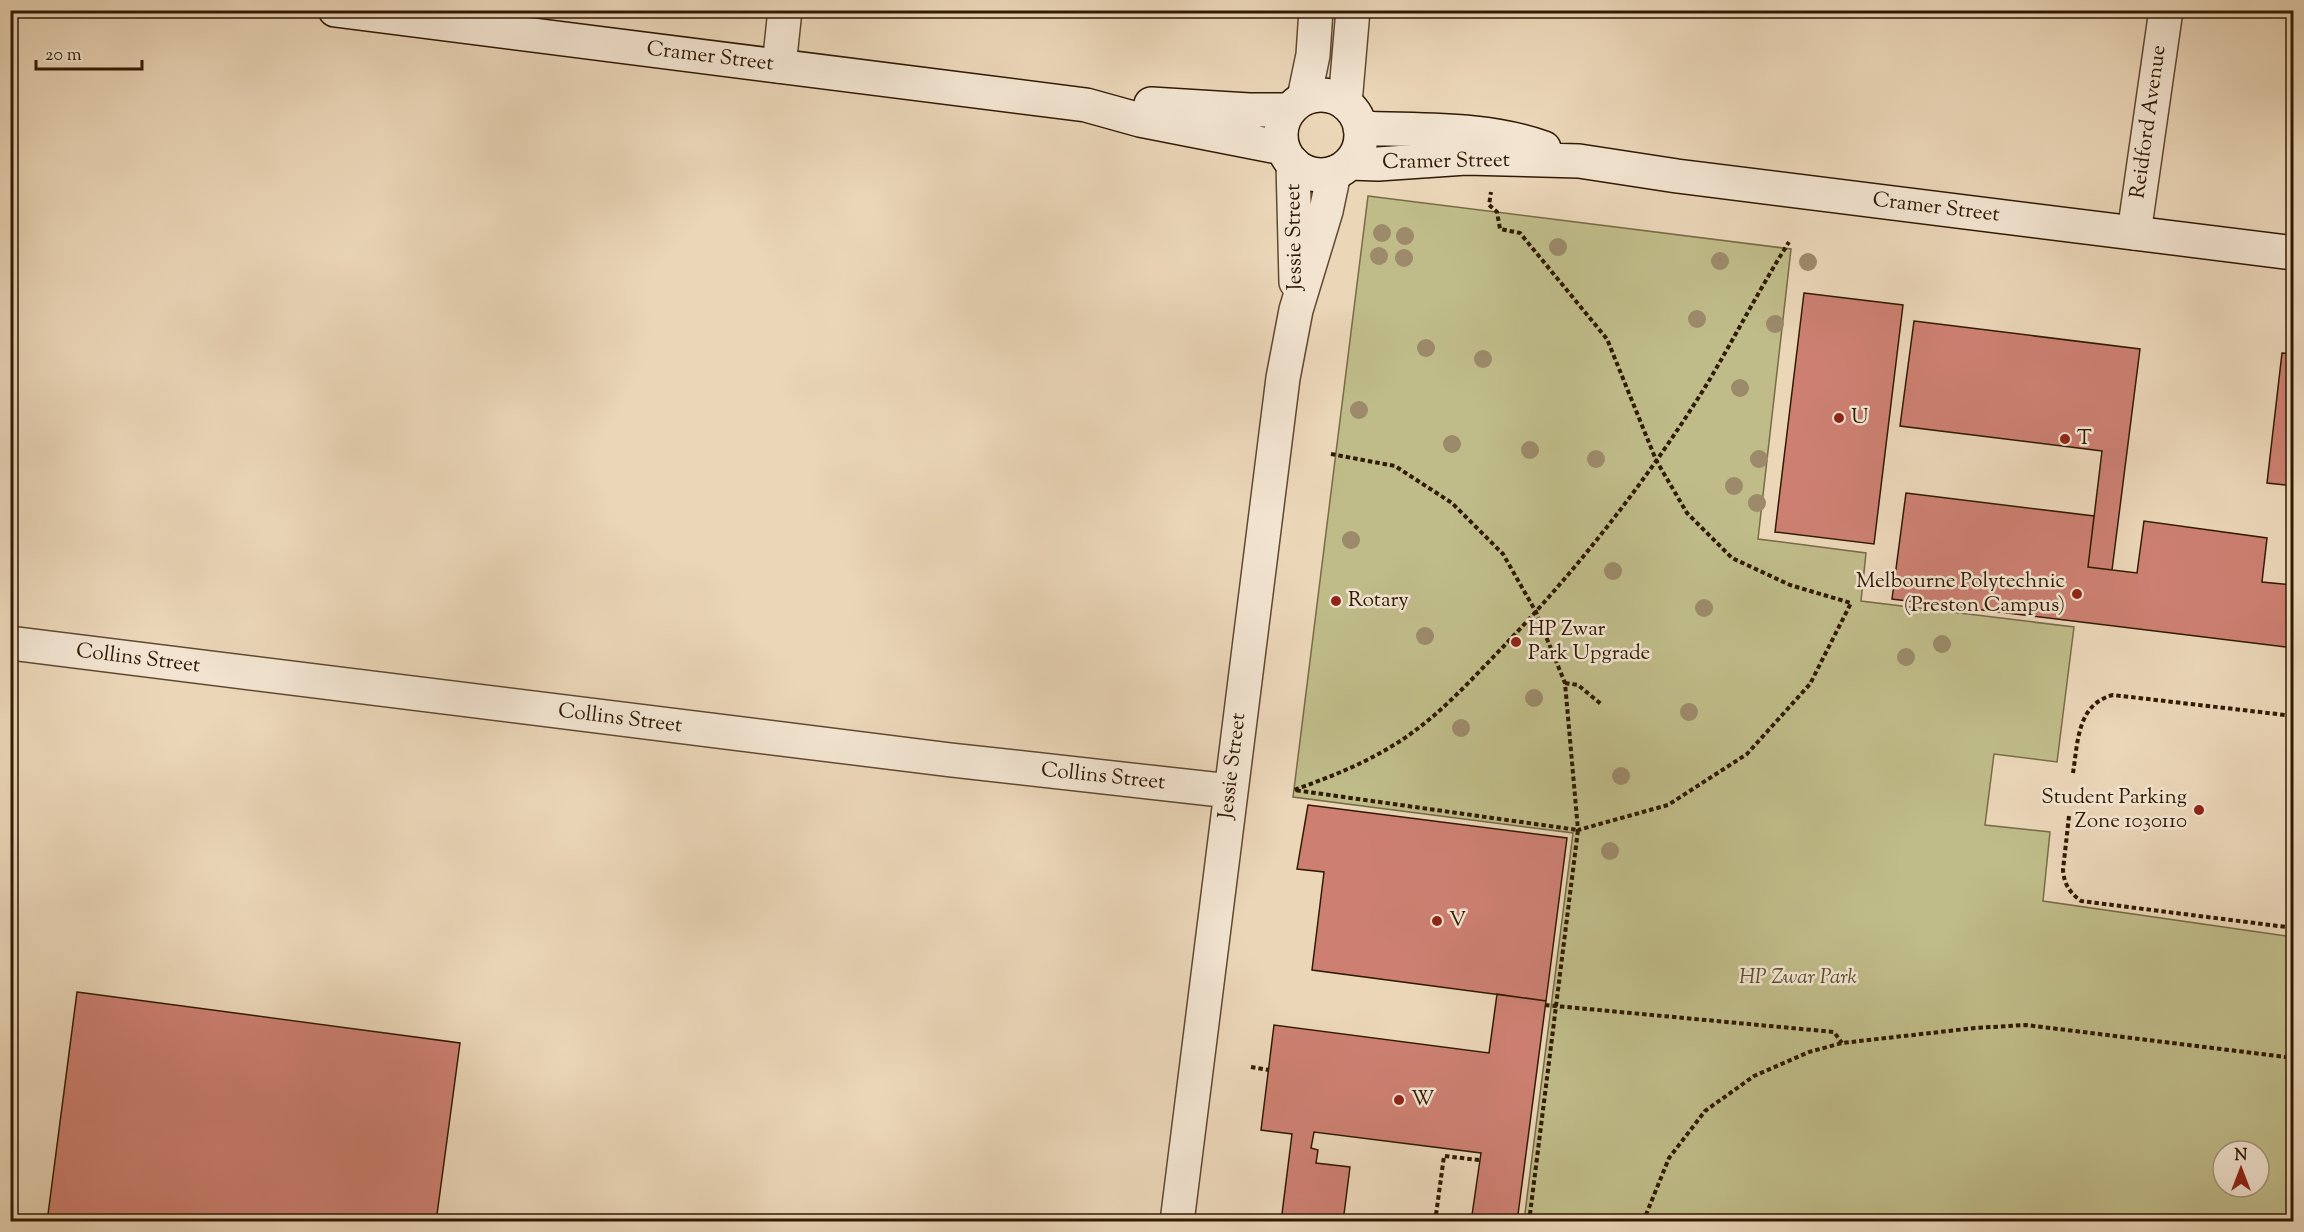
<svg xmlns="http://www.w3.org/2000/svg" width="2304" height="1232" font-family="'Sorts Mill Goudy',serif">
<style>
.green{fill:#bfbc89;stroke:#786b46;stroke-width:1.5;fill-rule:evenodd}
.building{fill:#cd8072;stroke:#311a03;stroke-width:1.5}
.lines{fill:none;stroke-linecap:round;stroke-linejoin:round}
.street-casing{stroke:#604930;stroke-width:36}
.secondary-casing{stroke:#311a03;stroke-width:36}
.path{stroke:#311a03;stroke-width:4;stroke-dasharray:4.5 3;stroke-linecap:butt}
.street{stroke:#f2e4d1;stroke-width:33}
.secondary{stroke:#f2e4d1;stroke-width:33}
.tree{fill:#9c8a6a}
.poi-dot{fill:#8f2418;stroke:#f2e4d1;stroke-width:2}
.labels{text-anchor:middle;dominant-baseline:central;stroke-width:5;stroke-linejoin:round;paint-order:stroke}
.street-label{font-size:21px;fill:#311a03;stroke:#f2e4d1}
.poi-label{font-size:21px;fill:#311a03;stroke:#f2e4d1;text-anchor:start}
.park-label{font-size:21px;font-style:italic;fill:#5c4b2b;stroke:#f2e4d1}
</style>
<rect width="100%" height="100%" fill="#ebd6b8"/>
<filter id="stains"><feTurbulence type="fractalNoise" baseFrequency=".00333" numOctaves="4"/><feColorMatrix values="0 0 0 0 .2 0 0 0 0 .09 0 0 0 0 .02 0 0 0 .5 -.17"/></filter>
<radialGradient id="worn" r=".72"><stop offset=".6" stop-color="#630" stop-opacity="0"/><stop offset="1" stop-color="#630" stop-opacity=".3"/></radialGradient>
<!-- green -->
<path class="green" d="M1368,196L1791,249L1758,539L1866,553L1861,601L2074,627L2057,762L1994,754L1985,825L2050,832L2043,901L2293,937V1221H1524L1573,833L1293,797ZM2223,1151H2259V1187H2223Z"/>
<!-- building -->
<path class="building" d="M1804,293L1903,305L1874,544L1775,532Z
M1914,321L2140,349L2112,570L2088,567L2102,451L1900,426Z
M2282,353L2294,354V486L2267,483Z
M1906,493L2094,516L2088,567L2137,573L2144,521L2267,538L2262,582L2294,585V648L1892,599Z
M1308,805L1567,838L1546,1001L1312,970L1324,872L1297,869Z
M77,992L460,1043L436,1222H47Z
M1497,994L1546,1001L1517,1222H1471L1481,1153L1314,1132L1311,1148L1318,1150L1316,1163L1350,1167L1343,1222H1281L1292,1134L1261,1130L1274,1025L1489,1053Z"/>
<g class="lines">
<defs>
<path id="street" d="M779,66L785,10
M1304,98L1313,55L1316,10
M1345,103L1353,10
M1293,163L1296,282
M2134,233L2166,10
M10,643L951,760L1230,791
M1177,1222L1283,378L1296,310L1326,211L1334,173"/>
<path id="secondary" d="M335,10L1086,105L1140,120L1283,148
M1281 135a40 40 0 1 1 80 0a40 40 0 1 1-80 0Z
M1151,104L1249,110H1288
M1360,128C1422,131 1485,127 1544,148
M1350,163L1378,164L1466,158L1579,161L1677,176L2294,253"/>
</defs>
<!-- street casing -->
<use href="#street" class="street-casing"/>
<!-- secondary casing -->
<use href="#secondary" class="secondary-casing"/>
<!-- path -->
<path class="path" d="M1331,454L1395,466L1452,503L1503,554L1536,612L1565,683L1578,830L1668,805L1747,754L1810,684L1851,603L1790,585L1732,558L1687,513L1656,460L1607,339L1520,233L1500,229L1497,212L1489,205L1491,192
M1565,683L1578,685L1601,704
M2073,773C2078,742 2077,704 2113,695L2294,716
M2069,816L2063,870C2064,884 2070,893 2081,901L2294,928
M1545,1005L1834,1032L1842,1043
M1251,1067L1269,1070
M1435,1222L1444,1156L1479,1160
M1529,1222L1578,830L1294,790C1330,777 1364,764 1397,743C1437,718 1468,683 1501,649C1577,570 1649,478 1707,384C1735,337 1760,288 1789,242
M1643,1222L1669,1158L1705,1111L1754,1076L1809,1052L1842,1043L1975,1028L2026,1025L2294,1058"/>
<!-- street -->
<use href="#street" class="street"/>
<!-- secondary -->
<use href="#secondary" class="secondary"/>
</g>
<!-- trees -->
<g class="tree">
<circle cx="1382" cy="233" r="9"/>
<circle cx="1405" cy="236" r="9"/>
<circle cx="1558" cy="247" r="9"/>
<circle cx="1379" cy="256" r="9"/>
<circle cx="1404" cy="258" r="9"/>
<circle cx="1720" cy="261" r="9"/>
<circle cx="1808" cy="262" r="9"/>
<circle cx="1697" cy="319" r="9"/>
<circle cx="1775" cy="324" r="9"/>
<circle cx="1426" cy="348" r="9"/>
<circle cx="1483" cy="359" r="9"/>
<circle cx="1740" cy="388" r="9"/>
<circle cx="1359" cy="410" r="9"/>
<circle cx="1452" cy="444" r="9"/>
<circle cx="1530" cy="450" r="9"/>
<circle cx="1596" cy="459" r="9"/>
<circle cx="1759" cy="459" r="9"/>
<circle cx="1734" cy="486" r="9"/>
<circle cx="1757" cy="503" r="9"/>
<circle cx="1351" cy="540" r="9"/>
<circle cx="1613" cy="571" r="9"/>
<circle cx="1704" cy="608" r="9"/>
<circle cx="1425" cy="636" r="9"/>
<circle cx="1942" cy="644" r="9"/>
<circle cx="1906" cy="657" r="9"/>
<circle cx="1534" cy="698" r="9"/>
<circle cx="1689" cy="712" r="9"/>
<circle cx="1461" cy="728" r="9"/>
<circle cx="1621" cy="776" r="9"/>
<circle cx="1610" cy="851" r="9"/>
</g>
<!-- markers -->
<g class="poi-dot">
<circle cx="1839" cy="418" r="6"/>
<circle cx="2065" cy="439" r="6"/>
<circle cx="2077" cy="594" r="6"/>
<circle cx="1336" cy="601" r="6"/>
<circle cx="1516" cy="642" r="6"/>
<circle cx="2199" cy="810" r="6"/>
<circle cx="1437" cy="921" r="6"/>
<circle cx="1399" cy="1100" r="6"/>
</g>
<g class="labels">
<!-- street labels -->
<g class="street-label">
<text transform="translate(710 57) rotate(7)">Cramer Street</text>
<text transform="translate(2149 122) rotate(-82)">Reidford Avenue</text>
<text transform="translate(1446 162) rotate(-1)">Cramer Street</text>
<text transform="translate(1936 208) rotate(7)">Cramer Street</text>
<text transform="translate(1295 237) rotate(-91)">Jessie Street</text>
<text transform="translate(138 659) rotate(7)">Collins Street</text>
<text transform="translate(620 719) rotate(7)">Collins Street</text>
<text transform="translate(1233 766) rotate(-83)">Jessie Street</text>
<text transform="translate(1103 777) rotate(6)">Collins Street</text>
</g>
<!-- poi labels -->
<g class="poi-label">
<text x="1851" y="418">U</text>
<text x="2077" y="439">T</text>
<text x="2065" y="582" text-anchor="end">Melbourne Polytechnic<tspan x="2065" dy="24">(Preston Campus)</tspan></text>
<text x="1348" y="601">Rotary</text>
<text x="1528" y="630">HP Zwar<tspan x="1528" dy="24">Park Upgrade</tspan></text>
<text x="2187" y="798" text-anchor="end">Student Parking<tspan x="2187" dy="24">Zone 1030110</tspan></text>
<text x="1449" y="921">V</text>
<text x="1411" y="1100">W</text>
</g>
<!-- park labels -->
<g class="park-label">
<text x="1798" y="978">HP Zwar Park</text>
</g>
</g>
<!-- margin -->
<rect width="2304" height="1232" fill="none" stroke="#ebd6b8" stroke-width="36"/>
<rect x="12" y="12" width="2280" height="1208" fill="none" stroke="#311a03" stroke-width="3"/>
<rect x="18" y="18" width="2268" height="1196" fill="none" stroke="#311a03" stroke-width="1.5"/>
<!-- north arrow -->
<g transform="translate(2241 1169)"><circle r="28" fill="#f2e4d1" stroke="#a5937f" stroke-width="1.5"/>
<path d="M0-4.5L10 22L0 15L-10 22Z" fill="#8f2418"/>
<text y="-9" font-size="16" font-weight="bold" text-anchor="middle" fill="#311a03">N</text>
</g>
<!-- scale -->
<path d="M36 60v9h106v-9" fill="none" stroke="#311a03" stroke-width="3"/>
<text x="45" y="60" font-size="18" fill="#311a03" stroke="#f2e4d1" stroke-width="4.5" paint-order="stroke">20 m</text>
<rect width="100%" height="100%" filter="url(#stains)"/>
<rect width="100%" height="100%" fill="url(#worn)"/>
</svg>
